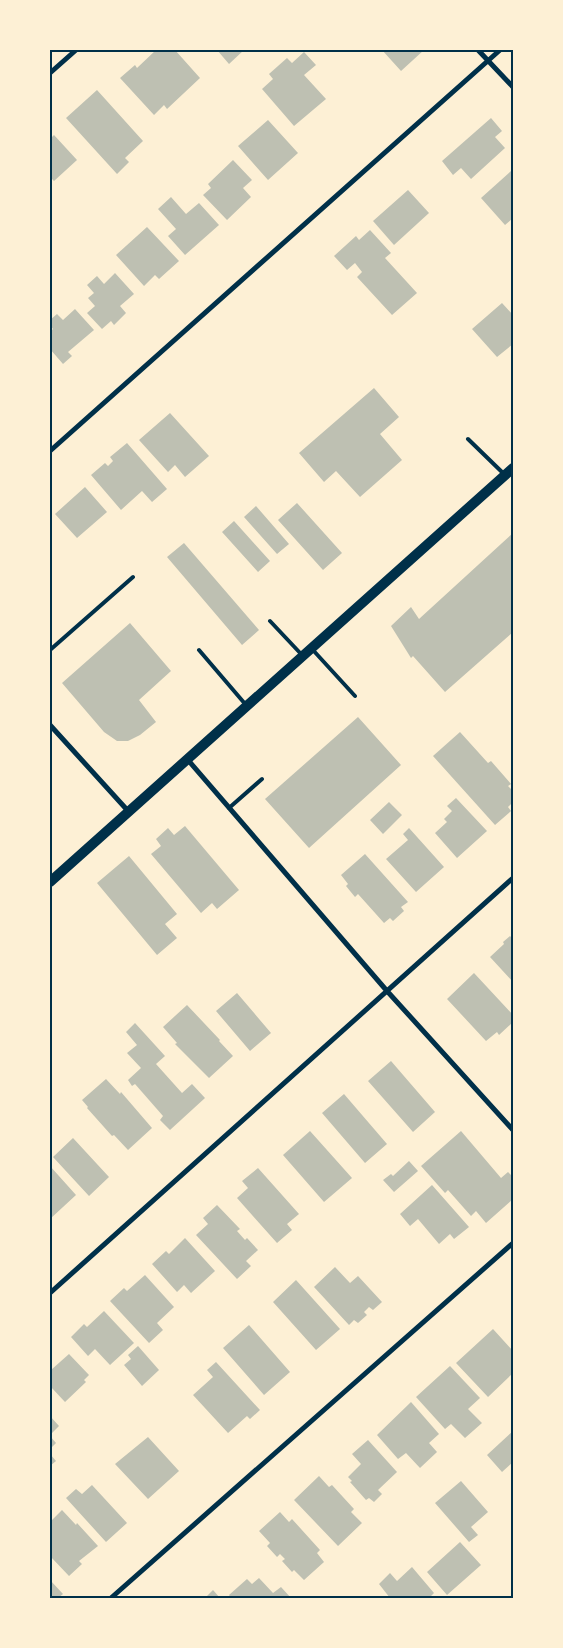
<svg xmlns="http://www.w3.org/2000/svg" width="563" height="1648" font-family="'Roboto Condensed',sans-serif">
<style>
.building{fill:#bec0b2}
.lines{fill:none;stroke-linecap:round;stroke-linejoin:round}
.service{stroke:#003049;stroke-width:4}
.minor{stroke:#003049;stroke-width:5}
.secondary{stroke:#003049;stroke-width:10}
.neatline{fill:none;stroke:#003049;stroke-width:2}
</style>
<rect width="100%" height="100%" fill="#fdf0d5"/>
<!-- building -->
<path class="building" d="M156,50H175L200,78L167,109L164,105L154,115L120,78L135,65L137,68Z
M217,50H244L229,64Z
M382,50H424L401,71Z
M304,52L316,65L304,75L326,99L294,126L262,89L273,79L269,74L287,58L292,63Z
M97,90L143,141L125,158L129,162L117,174L66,118Z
M491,118L502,131L495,137L505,148L471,179L461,168L453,175L442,161Z
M268,120L298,153L268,180L238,146Z
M54,135L77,160L54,181L50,177V139Z
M233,160L252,180L243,188L251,197L227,220L203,195L211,188L208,184Z
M511,171L513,174V218L505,225L481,198Z
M408,190L429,213L394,245L373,221Z
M171,197L186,214L199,203L219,225L185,255L168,236L176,229L158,209Z
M147,227L179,261L159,279L155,275L144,286L116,255Z
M370,230L391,253L385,258L417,293L392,315L357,277L362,272L355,263L347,270L334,256L356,236L359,240Z
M115,273L134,294L120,306L126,313L114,325L111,321L102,329L87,313L95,306L88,298L94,293L87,285L97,276L104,284Z
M502,303L513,315V344L497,357L472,329Z
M75,309L94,330L68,352L72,356L63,364L50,349V332L53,329L50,325V320L57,314L63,320Z
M374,388L399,417L380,434L402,460L360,497L336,471L324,482L299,453Z
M170,413L209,456L185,477L175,465L168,472L139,440Z
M127,443L167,489L152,502L142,491L121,510L91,475L105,463L108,466L113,461L110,457Z
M85,487L107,512L77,538L55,514Z
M297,503L342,553L323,570L278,520Z
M256,506L289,544L277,554L244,517Z
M234,521L270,561L258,572L222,532Z
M513,533V632L445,692L413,656L411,658L391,626L411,607L419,619Z
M184,543L259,630L242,645L167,557Z
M130,623L171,671L139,700L156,722L140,735L128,741H117L104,732L62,683Z
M358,717L401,765L309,848L265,799Z
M460,732L488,763L491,761L511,784L508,786L513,791V802L508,807L511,811L495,825L433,756Z
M456,798L487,831L457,858L435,833L447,822L444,819L452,811L447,806Z
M389,802L402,815L383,834L370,820Z
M185,826L239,890L217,909L212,903L201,913L151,854L161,846L156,839L168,828L174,835Z
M409,828L444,867L416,892L386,859L408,840L403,834Z
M365,854L408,902L401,907L404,911L393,921L390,918L384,923L358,894L355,897L346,886L348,884L341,875Z
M129,856L177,914L165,924L177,938L157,955L97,883Z
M510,936L513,939V982L490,957L504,944L503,942Z
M474,973L513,1015V1022L499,1035L497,1032L486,1041L447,999Z
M237,993L271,1033L250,1051L216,1011Z
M187,1005L220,1040L219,1041L233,1056L209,1078L175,1044L177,1043L163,1027Z
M135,1023L165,1056L156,1064L182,1093L192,1084L205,1098L170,1130L160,1120L163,1116L135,1084L132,1086L128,1080L141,1068L127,1053L137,1045L126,1032Z
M391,1061L435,1112L413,1132L368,1081Z
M106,1079L120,1094L121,1092L152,1128L128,1150L114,1135L112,1136L87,1108L88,1107L82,1100Z
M344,1094L387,1144L365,1163L322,1113Z
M310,1131L352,1178L324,1202L283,1155Z
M461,1131L501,1178L508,1172L513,1177V1199L486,1223L476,1211L471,1216L448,1190L445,1193L421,1166Z
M73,1138L109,1177L89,1196L53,1157Z
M409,1161L418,1171L394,1192L383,1180L391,1174L393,1176Z
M50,1166L76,1195L50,1219Z
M258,1168L299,1214L287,1224L292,1230L277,1243L237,1198L248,1188L242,1181Z
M432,1185L469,1227L454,1239L450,1234L439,1244L418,1219L410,1226L400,1214Z
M217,1205L240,1229L237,1231L245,1240L247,1238L258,1250L246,1261L251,1266L237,1279L196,1235L208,1224L203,1218Z
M185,1238L215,1271L191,1293L184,1285L177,1292L152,1264L166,1251L169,1254Z
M335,1267L350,1283L358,1276L382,1302L373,1310L369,1307L364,1312L367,1315L358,1323L354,1320L349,1325L314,1287Z
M145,1275L174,1307L157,1323L163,1330L149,1343L110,1301L124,1288L127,1291Z
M296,1280L340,1329L316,1350L273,1302Z
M104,1311L134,1343L110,1365L95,1349L88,1356L71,1337L84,1324L87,1327Z
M249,1325L290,1372L264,1395L223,1348Z
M493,1329L513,1351V1373L488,1397L456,1363Z
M138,1346L159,1370L142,1386L124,1365L131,1359L128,1355Z
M69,1354L89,1375L84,1380L86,1382L65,1402L50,1386V1369L51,1370Z
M216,1362L260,1410L250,1419L247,1416L228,1433L193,1395L213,1377L207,1370Z
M450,1366L480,1398L468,1409L482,1423L465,1438L451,1424L445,1429L416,1397Z
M411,1402L439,1434L429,1443L437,1452L420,1468L406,1453L398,1459L377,1435Z
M50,1416L59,1426L50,1435Z
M513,1431V1462L502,1472L487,1455Z
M50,1436L56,1443L50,1449Z
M148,1437L179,1471L148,1499L115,1464Z
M368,1440L397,1472L378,1490L382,1494L374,1502L369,1498L366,1500L350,1482L352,1481L348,1477L361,1464L352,1454Z
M50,1454L56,1461L50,1466Z
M319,1476L329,1487L332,1485L354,1509L351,1512L362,1523L338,1546L294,1500Z
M461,1481L488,1512L471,1527L478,1535L469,1542L435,1503Z
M92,1485L127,1523L106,1542L66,1498L76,1489L82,1494Z
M62,1510L76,1525L77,1523L98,1546L79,1561L82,1564L69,1576L50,1556V1522Z
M280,1512L289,1522L292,1519L320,1550L317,1553L324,1562L304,1580L294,1570L292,1572L282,1561L285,1559L280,1554L277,1557L267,1546L270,1543L259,1531Z
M460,1542L481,1565L447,1595L427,1572Z
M412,1567L434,1593L429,1598H390L379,1584L390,1573L397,1581Z
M259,1578L273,1593L281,1587L291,1598H231L229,1595L247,1579L252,1584Z
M50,1580L63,1594L58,1598H50Z
M213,1590L220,1598H205Z"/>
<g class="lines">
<!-- service -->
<path class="service" d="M468,439L504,474
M270,621L302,655
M312,649L355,696
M50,650L133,577
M199,650L246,705
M229,808L262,779"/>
<!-- minor -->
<path class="minor" d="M478,50L513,87
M50,73L76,50
M50,451L500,50
M50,725L129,812
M188,760L387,991L513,1130
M50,1293L513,878
M111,1598L513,1243"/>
<!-- secondary -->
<path class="secondary" d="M50,882L513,468"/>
</g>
<!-- border -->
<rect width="563" height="1648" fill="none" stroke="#fdf0d5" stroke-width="102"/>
<rect x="51" y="51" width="461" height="1546" class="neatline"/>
</svg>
